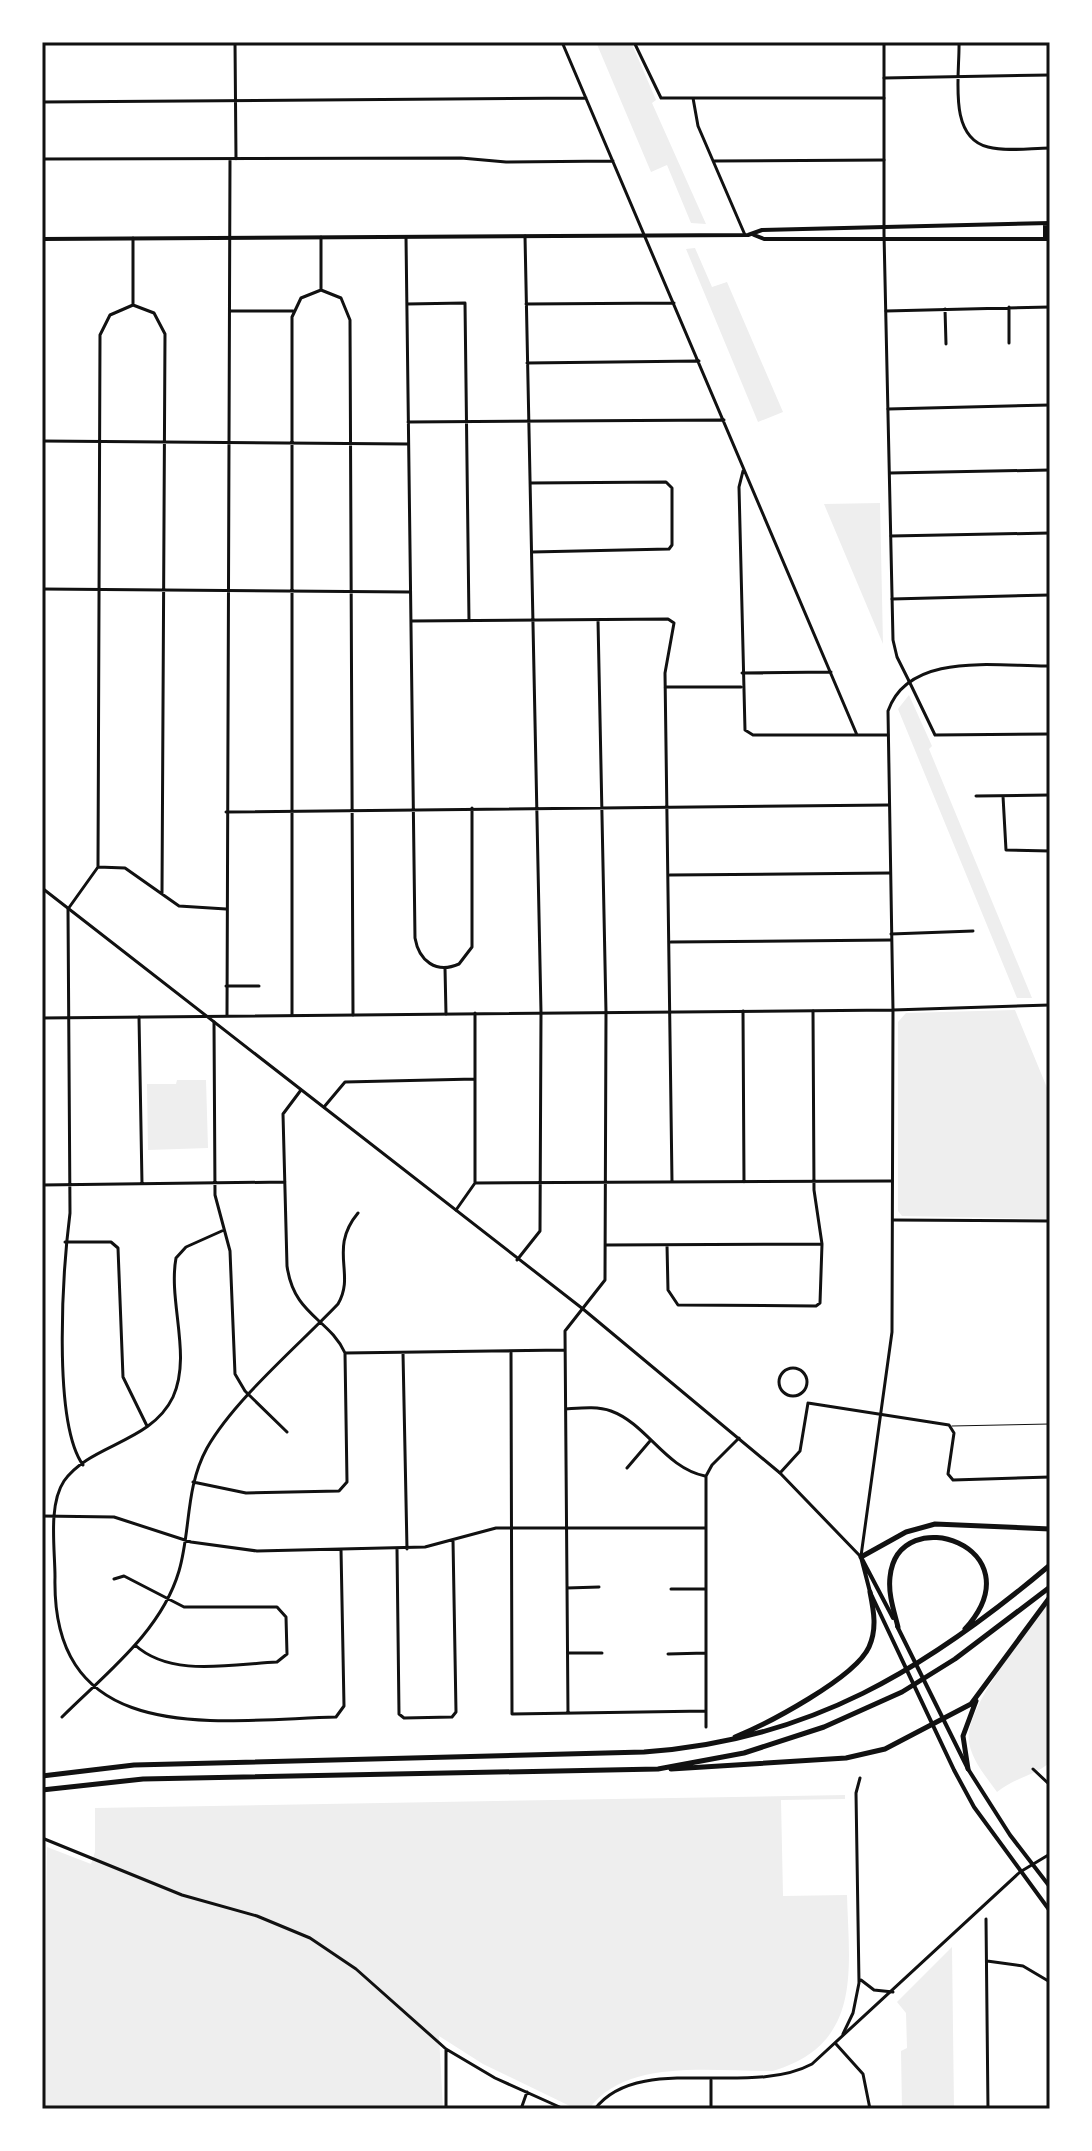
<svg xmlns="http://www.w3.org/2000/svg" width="1092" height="2151" font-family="'Noto Sans',sans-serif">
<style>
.green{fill:#eee}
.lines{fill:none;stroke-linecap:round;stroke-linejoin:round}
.service{stroke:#111;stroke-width:1}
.minor{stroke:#111;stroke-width:3}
.tertiary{stroke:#111;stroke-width:3}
.primary{stroke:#111;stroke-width:4}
.motorway{stroke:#111;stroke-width:5}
.neatline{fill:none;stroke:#111;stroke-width:3}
</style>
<rect width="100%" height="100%" fill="#fff"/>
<!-- green -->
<path class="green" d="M596,42H631L656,100L652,103L706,224L691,223L667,165L651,172Z
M695,248L712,287L727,282L783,412L758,422L686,249Z
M880,503L883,644L824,504Z
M909,695L932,746L929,749L1032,998H1017L898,709Z
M1015,1010L1050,1095V1219L902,1216L898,1211V1022L906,1013Z
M177,1080H206L208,1148L148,1150L147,1084H176Z
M1050,1601V1762C1037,1775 1015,1777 997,1792C985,1775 966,1754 969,1732C975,1695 1027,1632 1050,1601Z
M845,1795V1799L781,1800L783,1896L847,1895C849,1970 863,2044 773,2071C715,2072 626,2057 589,2109H576L483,2064L439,2036L443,2109H44L47,1847L91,1864L95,1852V1808Z
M952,1947L954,2109H902L901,2051L907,2048L906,2013L897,2002Z"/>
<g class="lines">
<!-- service -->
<path class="service" d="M952,1426L1050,1424"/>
<!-- minor -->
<path class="minor" d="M235,42L236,159
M562,42L857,735
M634,42L661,98H884
M959,42C960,74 947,137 988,147C1007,152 1031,148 1050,148
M884,78L1050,75
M693,98L698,126L745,235
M42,102L586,98
M42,159L461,158L506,162L613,161
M714,161L884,160
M321,237V290
M406,237L415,938C419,961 436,974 459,964L472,947V808
M407,304L465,303L469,621
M526,304L674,303
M133,305V238
M1009,307V343
M945,309L946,344
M230,311H293
M886,311L1050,307
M527,363L699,361
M888,409L1050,405
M408,422L724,420
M42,441L408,444
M743,471L739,487L745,730L753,735H888
M890,473L1050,470
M530,483L666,482L672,488V545L669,549L532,552
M891,536L1050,533
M42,589L410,592
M892,599L1050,595
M411,621L668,619L674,623L665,673L672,1182
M742,673L831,672
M909,681L935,735L1050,734
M665,687H741
M976,796L1050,795
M1003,796L1006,850L1050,851
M226,812L889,805
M98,867L125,868L179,906L226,909
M670,875L890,873
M1049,929H1050
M891,934L973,931
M671,942L891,940
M445,968L446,1014
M226,986H259
M743,1011L744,1182
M475,1013V1183
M227,1015L230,159
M292,1015V317L301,298L321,290L341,298L350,320L353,1015
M139,1017L142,1184
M214,1022L215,1195L230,1251L235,1374L245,1391L287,1432
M324,1107L345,1082L475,1079
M42,1185L285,1182
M456,1210L475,1183L892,1181
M893,1220L1050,1221
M224,1230L186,1247L176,1258C168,1302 192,1355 173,1397C151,1443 90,1444 64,1481C48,1505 55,1549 55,1577C51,1750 219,1720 336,1717L344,1706L341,1549
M65,1242H111L118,1248L123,1377L147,1426
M606,1245L822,1244
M667,1245L668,1290L678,1305L816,1306L820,1303L822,1244L814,1190L813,1011
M517,1260L540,1231L541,1012L525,236
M511,1351L512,1714L706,1711
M345,1353L565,1350
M403,1353L407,1549
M779 1382a14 14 0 1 1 28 0a14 14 0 1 1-28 0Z
M808,1403L949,1425L954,1433L948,1474L953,1480L1050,1477
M566,1409C581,1408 597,1406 611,1411C647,1424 665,1468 705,1476
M83,1465C52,1422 63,1268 70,1213L68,909L98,867L100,335L110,315L133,305L154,313L165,334L162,894
M627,1468L650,1441
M780,1473L800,1451L808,1403
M193,1482L246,1493L339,1491L347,1482L345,1353C329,1318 294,1316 287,1266L283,1114L301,1090
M42,1516L114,1517L191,1542L257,1551L425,1547L496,1528H706
M397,1549L399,1714L404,1718L452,1717L456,1712L453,1540
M114,1579L124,1576L184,1607H277L286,1617L287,1654L277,1662C232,1664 171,1678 135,1645
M567,1588L599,1587
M671,1589H706
M568,1653H602
M668,1654L706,1653
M568,1713L565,1331L605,1280L606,1012L598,620
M62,1717C105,1674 161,1632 179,1571C191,1530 185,1488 207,1448C235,1399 298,1346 338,1304C356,1274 328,1249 358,1213
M706,1727V1476L712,1465L739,1438
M1033,1769L1050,1785
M42,1838L182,1895L257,1916L310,1938L356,1969L446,2049L495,2078L564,2109
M986,1919L988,2109
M987,1961L1023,1966L1050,1982
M861,1980L874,1990L893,1992
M843,2034L853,2013L859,1983L856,1793L860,1778
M836,2044L863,2074L870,2109
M446,2049V2109
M711,2080V2109
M521,2109L527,2092"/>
<!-- tertiary -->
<path class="tertiary" d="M884,42V234L893,640L897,657L909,681
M42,888L583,1309L780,1473L861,1557
M42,1018L893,1010L1050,1005
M861,1556L892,1332L893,1010L888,711C909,650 999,667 1050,666
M595,2109C638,2052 749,2098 812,2064L1020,1872L1050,1854"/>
<!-- primary -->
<path class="primary" d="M1045,224V239
M754,235L764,239H1050
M42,239L748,235L762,230L1050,223
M861,1557L870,1592L954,1770L974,1807L1050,1911
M862,1559L893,1618
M897,1626L968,1769L1010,1835L1050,1887"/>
<!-- motorway -->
<path class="motorway" d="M861,1557L906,1532L935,1524L1050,1529
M898,1627C894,1611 888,1594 890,1577C898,1499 1039,1547 965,1629
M735,1737C767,1724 855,1678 869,1647C877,1629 874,1612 870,1592
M671,1769L846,1758L885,1749L971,1704L1050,1597
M968,1769L963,1736L976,1701
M42,1776L134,1765L644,1752C809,1741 927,1669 1050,1565
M42,1790L143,1779L658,1769L744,1753L824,1727L902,1692L955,1659L1050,1587"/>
</g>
<!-- border -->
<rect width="1092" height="2151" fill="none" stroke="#ffffff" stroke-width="88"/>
<rect x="44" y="44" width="1004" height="2063" class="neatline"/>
</svg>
